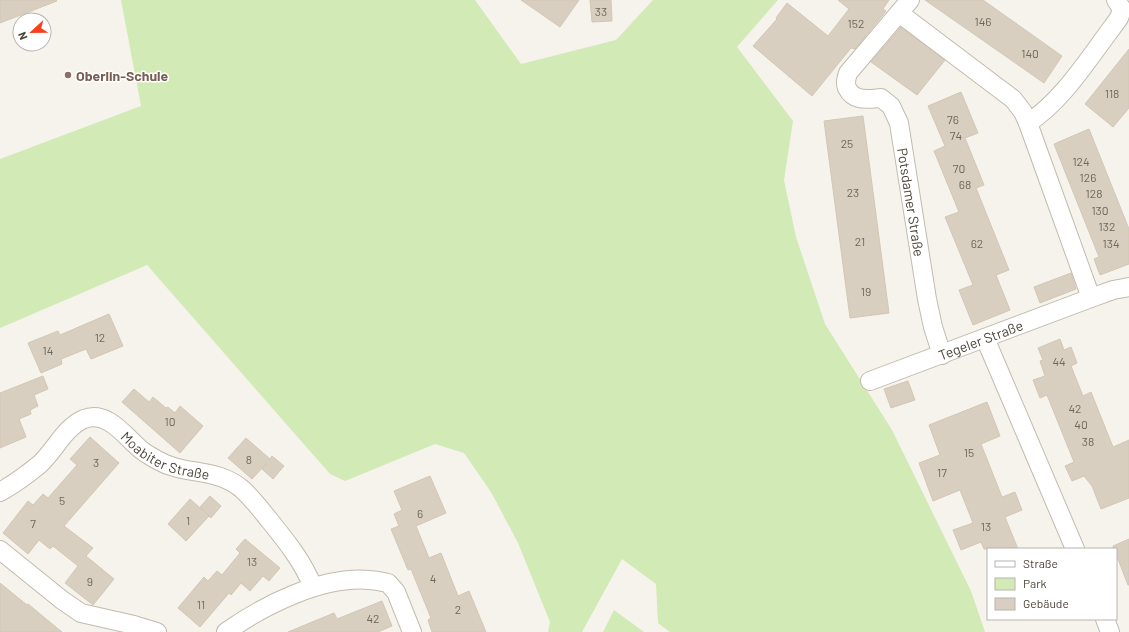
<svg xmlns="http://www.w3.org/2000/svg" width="1129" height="632" font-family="Barlow,sans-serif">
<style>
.green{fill:#d2eab5}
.building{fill:#d8cfc1;stroke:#d3c7b4}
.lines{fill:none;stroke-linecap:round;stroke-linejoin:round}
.minor-casing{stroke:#c2bbae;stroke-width:20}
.minor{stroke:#fff;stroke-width:18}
.education-dot{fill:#8d6e63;stroke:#fff;stroke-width:1.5}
.labels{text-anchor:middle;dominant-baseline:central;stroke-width:3;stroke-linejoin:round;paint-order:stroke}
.number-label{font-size:12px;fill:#6e675b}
.education-label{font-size:14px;font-weight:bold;fill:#785e54;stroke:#fff;text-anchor:start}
.street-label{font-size:14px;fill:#4b4439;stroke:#fff}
</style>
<rect width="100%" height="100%" fill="#f6f3ec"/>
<!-- green -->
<path class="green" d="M121,0H475L521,64L616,40L653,0H778L737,47L793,121L784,180L796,237L825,324L892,430L971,591L985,632H670L658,623L656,584L622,559L582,632H548L550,622L518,543L491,492L464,453L435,444L345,481L330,474L147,265L0,328V159L141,106Z
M614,610L644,632H603Z"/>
<!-- building -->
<path class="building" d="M0,0H56L57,1L0,23Z
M521,0H579L560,27Z
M590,0H611L612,21L592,22Z
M838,0H889L883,9L886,11L855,49L851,48L812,96L753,46L777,19L776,18L787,3L828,36L849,9Z
M925,0H983L1062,56L1044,83Z
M901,27L945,60L917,95L871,62Z
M1129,49V108L1113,127L1085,104Z
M961,92L978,133L965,138L984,185L976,188L1009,270L996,275L1010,310L973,325L959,290L973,285L945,217L959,212L934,151L945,146L928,106Z
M863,116L889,313L850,318L824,121Z
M1089,129L1129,229V264L1100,275L1094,259L1099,257L1054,144Z
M1071,273L1076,289L1040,303L1034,287Z
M109,314L123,346L91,359L86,349L61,359L62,364L41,373L28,343L58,331L60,335Z
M1060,339L1064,350L1071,347L1077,363L1071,366L1083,396L1091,392L1113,447L1129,440V498L1101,509L1092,486L1084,476L1072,481L1065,466L1074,462L1047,395L1040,398L1033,380L1045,376L1040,361L1043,360L1038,348Z
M43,376L48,389L34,395L38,406L30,410L31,414L19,419L26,437L0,448V393Z
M908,381L915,400L891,408L884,389Z
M134,389L149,402L153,397L166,408L168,407L175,413L180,406L203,426L180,453L122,402Z
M987,402L1000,436L981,444L1002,497L1015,492L1022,510L1005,517L1018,549H984L981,542L961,550L953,530L973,523L960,490L933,501L919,463L940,455L929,425Z
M90,437L119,463L64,526L93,548L86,556L114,579L93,605L65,583L78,566L53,546L50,549L39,540L28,554L3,533L28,501L33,505L43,494L48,498L77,465L70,459Z
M246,438L270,459L272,456L284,466L273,479L262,469L267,463L252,479L228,458Z
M430,476L446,513L416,526L429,558L441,553L458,596L469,591L486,632H432L428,620L431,618L411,569L408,570L391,529L399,526L394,514L402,510L394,491Z
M210,496L221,506L211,518L200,507Z
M190,499L209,516L186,541L168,524Z
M245,539L280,568L269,581L263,576L250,591L241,583L231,595L229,593L200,627L178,608L204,577L208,581L217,571L222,575L240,553L236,549Z
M1129,539V585H1128L1116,554V549H1114L1113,546Z
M0,583L27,605L28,604L62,632H0Z
M382,601L392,626L378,632H288L334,613L337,619Z"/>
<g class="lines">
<defs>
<g id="minor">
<path id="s1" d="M910,0L848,73C846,79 845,83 847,88C854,102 868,99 881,98L891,106L899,123L927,299L933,327L942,355"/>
<path d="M899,13L1013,99L1023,112L1028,123L1091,298"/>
<path d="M1028,123C1062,101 1087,61 1111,29L1119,18L1122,9L1116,0"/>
<path d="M985,338L1075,549"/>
<path id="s2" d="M870,381L1091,298L1113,290L1129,287"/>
<path id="s3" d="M0,492C14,484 28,474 40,464C55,450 65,427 84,419C107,410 124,435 139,448C144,453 151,456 157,460C185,476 216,467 242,489C253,499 261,510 270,521C287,542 303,562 313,587"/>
<path d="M0,550L62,600L81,613L134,625L157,632"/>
<path d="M1105,619L1110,632"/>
<path d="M226,632C264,605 322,576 369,580C376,580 382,582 388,583L396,592L412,632"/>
</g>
</defs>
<!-- minor casing -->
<use href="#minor" class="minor-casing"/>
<!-- minor -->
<use href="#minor" class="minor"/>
</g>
<!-- markers -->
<circle class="education-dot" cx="68" cy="75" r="4"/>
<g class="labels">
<!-- number labels -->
<g class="number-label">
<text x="601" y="11">33</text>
<text x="983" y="21">146</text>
<text x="856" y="23">152</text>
<text x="1030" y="53">140</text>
<text x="1112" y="93">118</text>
<text x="953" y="119">76</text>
<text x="956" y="135">74</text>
<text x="847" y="143">25</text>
<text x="1081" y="161">124</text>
<text x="959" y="168">70</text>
<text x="1088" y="177">126</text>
<text x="965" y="184">68</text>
<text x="853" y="192">23</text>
<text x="1094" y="193">128</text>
<text x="1100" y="210">130</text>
<text x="1107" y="226">132</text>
<text x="860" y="241">21</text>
<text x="977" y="243">62</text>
<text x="1111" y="243">134</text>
<text x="866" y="291">19</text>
<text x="100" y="337">12</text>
<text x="48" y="350">14</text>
<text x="1059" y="361">44</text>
<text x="1075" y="408">42</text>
<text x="170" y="421">10</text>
<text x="1081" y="424">40</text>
<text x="1088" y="441">38</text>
<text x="969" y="452">15</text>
<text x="249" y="459">8</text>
<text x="96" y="462">3</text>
<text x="942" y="472">17</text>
<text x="62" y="500">5</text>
<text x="420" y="513">6</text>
<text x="188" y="520">1</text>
<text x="33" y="523">7</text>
<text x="986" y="526">13</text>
<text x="252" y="561">13</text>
<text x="433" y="578">4</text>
<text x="90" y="581">9</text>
<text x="201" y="604">11</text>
<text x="458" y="609">2</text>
<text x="373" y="618">42</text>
</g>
<!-- education labels -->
<g class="education-label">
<text x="76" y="75">Oberlin-Schule</text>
</g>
<!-- street labels -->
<g class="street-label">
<text stroke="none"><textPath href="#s1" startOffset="261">Potsdamer Straße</textPath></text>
<text stroke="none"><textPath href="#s2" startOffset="118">Tegeler Straße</textPath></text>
<text stroke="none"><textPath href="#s3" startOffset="206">Moabiter Straße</textPath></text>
</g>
</g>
<!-- legend -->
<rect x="987" y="548" width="130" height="72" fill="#ffffff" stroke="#b7b4b0"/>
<rect x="995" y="561" width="20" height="6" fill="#ffffff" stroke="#b7b4b0"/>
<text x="1023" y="568" font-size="12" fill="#4b4439">Straße</text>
<rect x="995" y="578" width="20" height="12" fill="#d2eab5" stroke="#b7b4b0"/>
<text x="1023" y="588" font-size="12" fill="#4b4439">Park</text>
<rect x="995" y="598" width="20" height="12" fill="#d8cfc1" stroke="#b7b4b0"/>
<text x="1023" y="608" font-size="12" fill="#4b4439">Gebäude</text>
<!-- north arrow -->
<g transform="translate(32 32) rotate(248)"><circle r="19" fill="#ffffff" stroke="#b7b4b0"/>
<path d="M0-3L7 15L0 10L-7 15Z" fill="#fc3f1d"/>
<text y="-6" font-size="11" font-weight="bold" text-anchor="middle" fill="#4b4439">N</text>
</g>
</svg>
